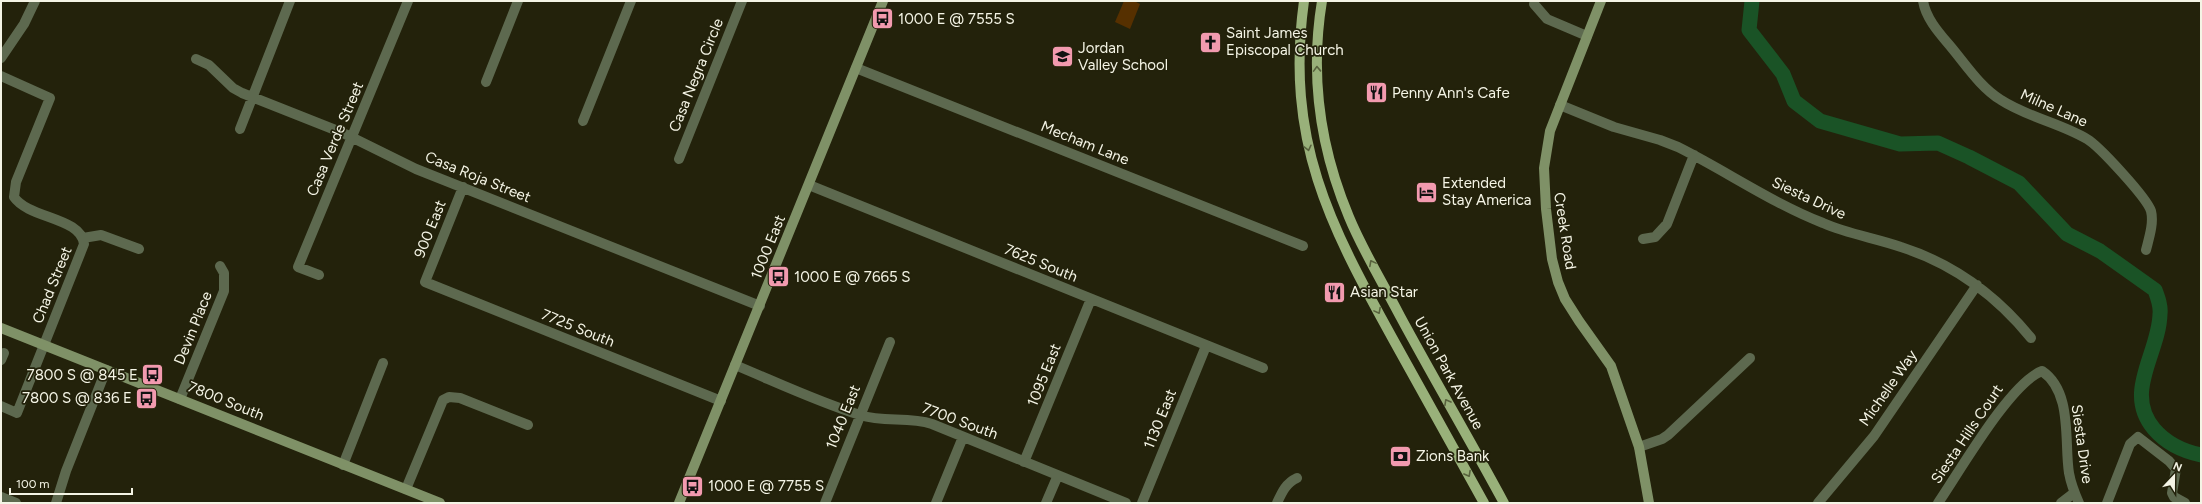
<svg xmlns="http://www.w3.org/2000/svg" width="2202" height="504" font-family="Figtree,sans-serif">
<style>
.green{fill:#563000}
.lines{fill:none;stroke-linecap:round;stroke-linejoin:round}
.river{stroke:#1a5326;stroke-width:15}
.street{stroke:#5d694f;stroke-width:10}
.secondary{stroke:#7f9167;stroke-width:10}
.primary{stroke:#99b17a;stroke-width:10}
.oneway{stroke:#58623d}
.labels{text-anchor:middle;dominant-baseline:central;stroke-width:3.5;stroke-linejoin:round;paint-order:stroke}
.poi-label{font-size:15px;fill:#f4f4e5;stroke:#23220b;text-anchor:start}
.street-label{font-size:15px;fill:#f4f4e5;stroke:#23220b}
</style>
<rect width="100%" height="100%" fill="#23220b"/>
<!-- green -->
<path class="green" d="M1124,1H1134L1140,4L1130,29L1115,22Z"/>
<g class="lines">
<!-- river -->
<path class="river" d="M1752,1L1749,30L1783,74L1794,101L1820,121L1900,144L1938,143L1969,157L2019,183L2067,234L2100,251L2155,290C2158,298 2161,306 2160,314C2159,354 2123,392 2154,429C2166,443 2182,451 2201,455"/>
<!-- street -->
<path class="street" d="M1923,1C1926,19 1940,34 1951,47C1966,65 1981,88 2001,100C2027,117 2060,123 2087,139C2099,146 2147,198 2151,211C2154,223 2149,238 2146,250
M1534,4L1547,19L1587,36
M1,58L24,24L35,1
M196,59L209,65L233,88L242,93L343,133L416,169L760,306
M856,68L1303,246
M1,76L50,98L16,182L14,197C29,219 81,217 84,244L17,413L1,406
M486,82L518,1
M1560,105L1614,127L1660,140L1678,147C1726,171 1772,203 1823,223C1848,234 1875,238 1901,247C1954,264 1996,295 2031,338
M583,121L631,1
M240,129L290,1
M679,159L742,1
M809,185L1263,368
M463,187L425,282L721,401
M83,238L101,235L139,249
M1643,239L1655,237L1667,224L1694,155
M319,275L298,267L408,1
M1,360L4,353
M735,365C776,382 818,402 860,415C884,423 908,416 932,424L1126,503
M180,399L224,291V273L220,266
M1639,447L1662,439L1668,435L1750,358
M1024,462L1091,299
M343,465L383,363
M406,489L443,400L449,397L460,398L528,425
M1,497L16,503
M56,503L66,471L106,370
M825,503L890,342
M936,503L963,437
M1046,503L1058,475
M1142,503L1206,346
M1277,503C1282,492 1286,483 1297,478
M1818,503L1874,436L1977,285
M1938,503C1960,471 2010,383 2042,371C2073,392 2064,442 2069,473C2071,484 2075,494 2079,503
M2061,503L2074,493
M2107,503L2130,444L2138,437L2169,461L2176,469L2172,493L2174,497L2185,503"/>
<!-- secondary -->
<path class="secondary" d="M1601,1L1550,131L1544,168L1546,209L1552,259L1558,282L1565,299L1579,321L1611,366L1639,447L1649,503
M1,328L440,503
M679,503L883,1"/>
<!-- primary -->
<path class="primary" d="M1304,1C1285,140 1329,224 1394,341C1424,395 1454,449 1484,503
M1322,1C1310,74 1320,148 1349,217C1363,251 1383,283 1400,316C1434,379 1470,440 1504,503"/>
</g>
<!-- one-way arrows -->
<defs><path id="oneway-chevron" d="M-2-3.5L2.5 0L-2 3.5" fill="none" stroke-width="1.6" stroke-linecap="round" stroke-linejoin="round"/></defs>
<g class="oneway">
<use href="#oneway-chevron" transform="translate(1317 69) rotate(-92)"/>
<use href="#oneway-chevron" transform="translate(1308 148) rotate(77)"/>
<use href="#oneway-chevron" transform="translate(1372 263) rotate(-118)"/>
<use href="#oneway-chevron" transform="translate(1378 311) rotate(62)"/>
<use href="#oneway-chevron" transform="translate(1447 402) rotate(-119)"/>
<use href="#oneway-chevron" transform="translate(1468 474) rotate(61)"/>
</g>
<!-- icons -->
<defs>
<symbol id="bus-square" viewBox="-11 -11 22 22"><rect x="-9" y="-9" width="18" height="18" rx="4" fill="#f29aaf" stroke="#23220b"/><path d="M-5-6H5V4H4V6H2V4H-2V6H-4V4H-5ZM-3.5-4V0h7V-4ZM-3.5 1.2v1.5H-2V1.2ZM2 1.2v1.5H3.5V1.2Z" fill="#111"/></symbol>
<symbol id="church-square" viewBox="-11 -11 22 22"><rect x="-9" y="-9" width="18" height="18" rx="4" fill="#f29aaf" stroke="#23220b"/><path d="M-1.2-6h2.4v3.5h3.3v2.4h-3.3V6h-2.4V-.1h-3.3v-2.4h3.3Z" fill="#111"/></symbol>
<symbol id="school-square" viewBox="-11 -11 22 22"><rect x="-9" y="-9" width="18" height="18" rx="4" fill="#f29aaf" stroke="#23220b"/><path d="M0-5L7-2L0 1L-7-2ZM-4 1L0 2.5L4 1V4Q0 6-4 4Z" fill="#111"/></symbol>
<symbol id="restaurant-square" viewBox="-11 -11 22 22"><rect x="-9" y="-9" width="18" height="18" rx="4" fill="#f29aaf" stroke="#23220b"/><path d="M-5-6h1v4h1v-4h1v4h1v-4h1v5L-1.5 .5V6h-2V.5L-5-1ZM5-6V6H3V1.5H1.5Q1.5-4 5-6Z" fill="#111"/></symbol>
<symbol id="hotel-square" viewBox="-11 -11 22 22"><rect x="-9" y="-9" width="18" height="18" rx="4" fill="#f29aaf" stroke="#23220b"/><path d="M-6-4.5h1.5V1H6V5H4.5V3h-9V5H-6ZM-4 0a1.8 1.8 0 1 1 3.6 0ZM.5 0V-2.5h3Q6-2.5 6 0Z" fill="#111"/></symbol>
<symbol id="bank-square" viewBox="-11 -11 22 22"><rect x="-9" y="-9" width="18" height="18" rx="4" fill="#f29aaf" stroke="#23220b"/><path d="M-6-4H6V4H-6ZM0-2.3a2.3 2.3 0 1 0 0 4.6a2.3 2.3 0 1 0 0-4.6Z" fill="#111"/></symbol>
</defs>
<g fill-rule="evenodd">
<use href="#bus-square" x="870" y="6" width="25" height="25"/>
<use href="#church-square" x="1198" y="30" width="25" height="25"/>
<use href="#school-square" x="1050" y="44" width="25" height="25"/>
<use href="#restaurant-square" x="1364" y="80" width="25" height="25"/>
<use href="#hotel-square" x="1414" y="180" width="25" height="25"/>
<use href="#bus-square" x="766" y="264" width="25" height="25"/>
<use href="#restaurant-square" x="1322" y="280" width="25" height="25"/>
<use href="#bus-square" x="140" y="362" width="25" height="25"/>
<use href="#bus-square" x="134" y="386" width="25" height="25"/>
<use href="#bank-square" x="1388" y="444" width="25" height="25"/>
<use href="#bus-square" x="680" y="474" width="25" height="25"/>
</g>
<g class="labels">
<!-- poi labels -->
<g class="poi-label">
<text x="898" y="19">1000 E @ 7555 S</text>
<text x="1226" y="33">Saint James<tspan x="1226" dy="17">Episcopal Church</tspan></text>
<text x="1078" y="48">Jordan<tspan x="1078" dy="17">Valley School</tspan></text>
<text x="1392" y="93">Penny Ann's Cafe</text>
<text x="1442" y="183">Extended<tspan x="1442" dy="17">Stay America</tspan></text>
<text x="794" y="277">1000 E @ 7665 S</text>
<text x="1350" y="292">Asian Star</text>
<text x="138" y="375" text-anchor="end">7800 S @ 845 E</text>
<text x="132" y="398" text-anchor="end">7800 S @ 836 E</text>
<text x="1416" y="456">Zions Bank</text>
<text x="708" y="486">1000 E @ 7755 S</text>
</g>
<!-- street labels -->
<g class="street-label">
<text transform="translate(696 75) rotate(-68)">Casa Negra Circle</text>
<text transform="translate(2054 108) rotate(24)">Milne Lane</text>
<text transform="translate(335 139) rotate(-67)">Casa Verde Street</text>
<text transform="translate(1085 143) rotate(22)">Mecham Lane</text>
<text transform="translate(478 177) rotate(22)">Casa Roja Street</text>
<text transform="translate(1809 198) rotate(25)">Siesta Drive</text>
<text transform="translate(430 229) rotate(-68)">900 East</text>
<text transform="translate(1565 231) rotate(81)">Creek Road</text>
<text transform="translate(768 247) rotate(-68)">1000 East</text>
<text transform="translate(1041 263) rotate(22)">7625 South</text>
<text transform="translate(52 285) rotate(-68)">Chad Street</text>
<text transform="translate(193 328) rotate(-68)">Devin Place</text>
<text transform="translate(578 328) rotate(22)">7725 South</text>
<text transform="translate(1449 373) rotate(61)">Union Park Avenue</text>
<text transform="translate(1044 375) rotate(-68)">1095 East</text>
<text transform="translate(1888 388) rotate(-55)">Michelle Way</text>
<text transform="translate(226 401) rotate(22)">7800 South</text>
<text transform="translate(843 417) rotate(-68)">1040 East</text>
<text transform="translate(1160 419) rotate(-68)">1130 East</text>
<text transform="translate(960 421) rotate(20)">7700 South</text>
<text transform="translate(1967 434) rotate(-56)">Siesta Hills Court</text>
<text transform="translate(2082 444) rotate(82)">Siesta Drive</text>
</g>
</g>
<!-- border -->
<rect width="2202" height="504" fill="none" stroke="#f4f4e5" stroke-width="4"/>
<!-- north arrow -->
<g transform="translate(2174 476) rotate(22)" stroke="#23220b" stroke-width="3" paint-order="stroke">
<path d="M0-3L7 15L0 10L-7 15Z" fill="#f4f4e5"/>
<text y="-6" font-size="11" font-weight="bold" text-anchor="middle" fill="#f4f4e5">N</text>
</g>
<!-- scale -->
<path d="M10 488v6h122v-6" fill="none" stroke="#f4f4e5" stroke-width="2"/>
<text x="16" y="488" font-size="12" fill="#f4f4e5" stroke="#23220b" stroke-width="3" paint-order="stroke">100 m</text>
</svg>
